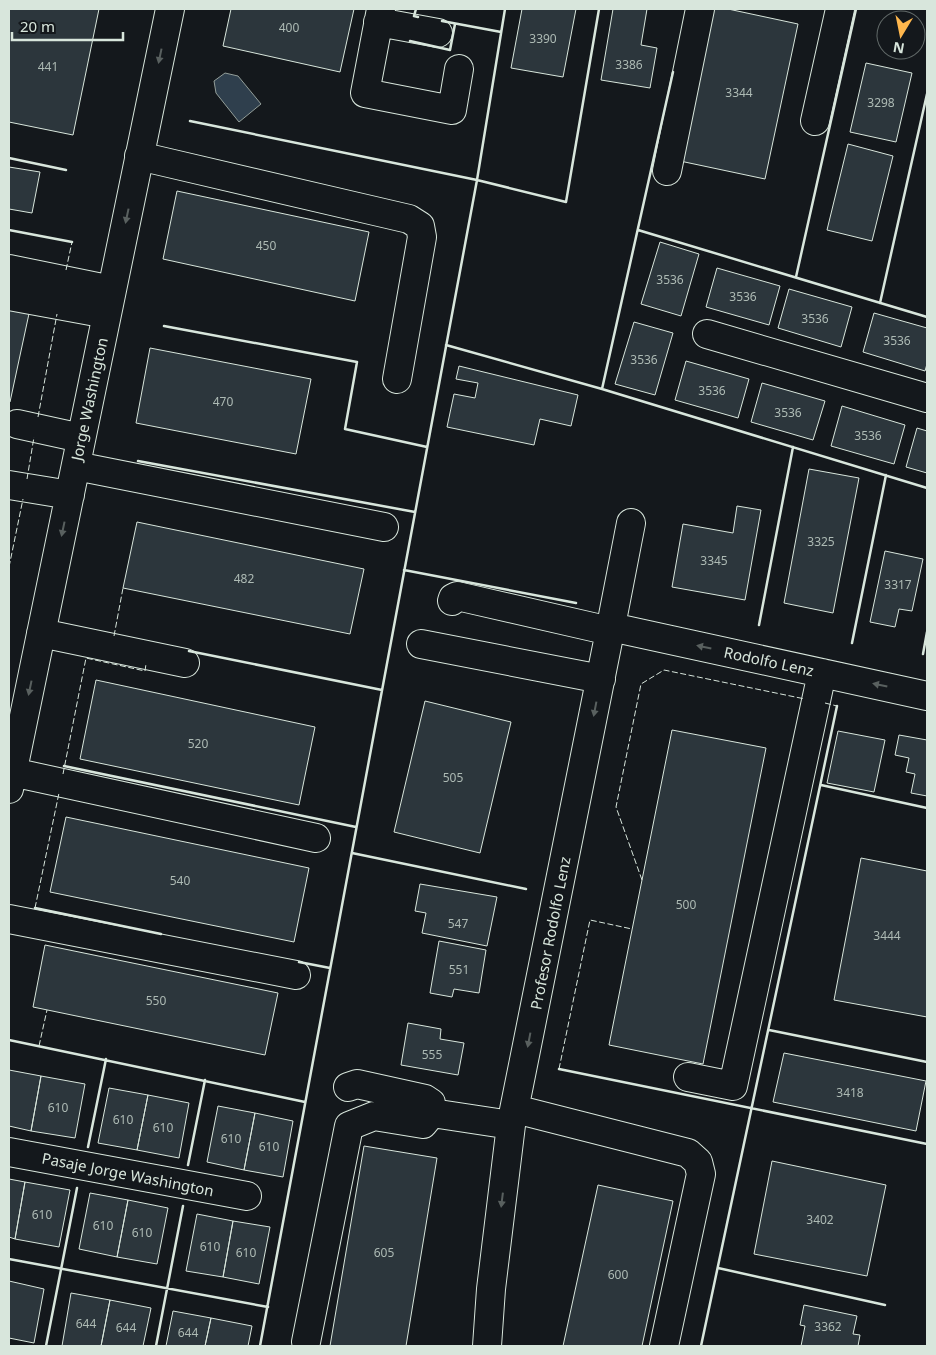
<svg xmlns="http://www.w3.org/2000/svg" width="936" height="1355" font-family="'Noto Sans',sans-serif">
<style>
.water{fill:#2f3f4d;stroke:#939e99}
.building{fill:#2c363c;stroke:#d8e6dc}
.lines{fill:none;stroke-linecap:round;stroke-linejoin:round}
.minor-casing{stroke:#d8e6dc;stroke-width:30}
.minor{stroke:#14181c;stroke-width:28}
.fence{stroke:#d8e6dc;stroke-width:1;stroke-dasharray:6 2.5;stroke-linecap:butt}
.wall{stroke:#d8e6dc;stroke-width:2.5}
.oneway{fill:#59605f}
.labels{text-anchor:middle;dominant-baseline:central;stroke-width:4;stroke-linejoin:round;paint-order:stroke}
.number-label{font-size:12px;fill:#adbab4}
.street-label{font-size:15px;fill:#d8e6dc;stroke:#14181c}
</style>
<rect width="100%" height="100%" fill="#14181c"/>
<!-- water -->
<path class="water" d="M225,73L238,76L261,104L239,122L216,93L214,81Z"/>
<!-- building -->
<path class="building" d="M9,9H99L73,135L9,122Z
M231,9H354L340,72L223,46Z
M522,9H576L563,77L511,68Z
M610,9H647L641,45L657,48L650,88L601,80L613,9Z
M713,9H728L798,24L765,179L680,161Z
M866,63L912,73L896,142L850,132Z
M848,144L893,156L872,241L827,230Z
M9,167L40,172L32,213L9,209Z
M177,191L369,232L355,301L163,259Z
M660,242L699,254L681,316L641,304Z
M717,268L780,286L769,325L706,307Z
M789,289L852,307L841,347L778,328Z
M9,305L30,309L10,402H9Z
M874,313L927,328V364L925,371L863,352Z
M634,322L673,333L655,395L615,384Z
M150,348L311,379L296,454L136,423Z
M686,361L749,379L738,418L675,400Z
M459,366L578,395L571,426L540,419L534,445L447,427L454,394L475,398L478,383L456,379Z
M762,383L825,401L813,440L751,422Z
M842,406L905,425L894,464L831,446Z
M917,428L927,431V473L906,467Z
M809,469L859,478L833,613L784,603Z
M737,506L761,510L745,600L672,587L683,524L733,533Z
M137,522L364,569L350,634L123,588Z
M885,551L923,559L912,611L899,609L895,627L870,622Z
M96,680L315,727L299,805L80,759Z
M425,701L511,722L480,853L394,832Z
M672,730L766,748L703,1064L609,1045Z
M838,731L885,740L874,792L827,783Z
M899,735L927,740V796L911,793L915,774L906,772L909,758L895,755Z
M66,817L309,868L294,942L50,892Z
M861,858L927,871V1017L834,1000Z
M420,884L497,897L487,946L422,933L426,913L415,911Z
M439,941L486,950L479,993L454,989L452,997L430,993Z
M45,945L278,993L265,1055L33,1007Z
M408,1023L441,1029L440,1039L464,1043L458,1075L401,1065Z
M784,1053L926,1081L916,1131L773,1102Z
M9,1070L41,1076L31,1131L9,1126Z
M41,1076L85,1084L75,1138L31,1131Z
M109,1088L148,1095L137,1150L98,1143Z
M148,1095L189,1103L179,1158L137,1150Z
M218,1106L255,1113L244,1170L207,1162Z
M255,1113L293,1121L283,1177L244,1170Z
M364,1146L437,1158L406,1346H330Z
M772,1161L886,1185L867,1276L754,1254Z
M9,1179L25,1182L15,1239L9,1237Z
M25,1182L70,1190L59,1247L15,1239Z
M598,1185L673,1201L642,1346H563Z
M90,1193L128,1200L117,1257L79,1249Z
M128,1200L168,1208L157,1264L117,1257Z
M197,1214L233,1221L223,1277L186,1271Z
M233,1221L270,1227L259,1284L223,1277Z
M9,1281L44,1289L34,1343L9,1338Z
M71,1293L110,1300L101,1346H62Z
M110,1300L151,1308L143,1346H101Z
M804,1305L857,1316L853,1334L860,1335L858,1346H801L805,1326L800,1325Z
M173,1311L211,1318L205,1346H166Z
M211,1318L252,1326L248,1346H205Z"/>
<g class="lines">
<defs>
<path id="minor" d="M381,9L365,93L452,110L459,69
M378,22L438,33
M815,121L840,9
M139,156L409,219L420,226L422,237L397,379
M667,171L700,9
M9,269L112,290
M9,296L107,314
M707,334L927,398
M17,424L81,438
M76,466L384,527
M9,485L70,495
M452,601L453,598L457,596L610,631
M611,627L927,696
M41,633L185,663
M421,644L601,679
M12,772L316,838
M9,789L170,9
M9,919L296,975
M688,1077L733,1086L822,673
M348,1087L357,1084L425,1099L431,1103L432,1113
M515,1109L688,1153L698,1162L701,1174L664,1346
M9,1152L247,1196
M306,1342L349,1126L374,1116L423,1124L432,1113L511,1125
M487,1346L491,1289L511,1125L610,631L631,523"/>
</defs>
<!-- minor casing -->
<use href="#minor" class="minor-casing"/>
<!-- minor -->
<use href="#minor" class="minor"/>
<!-- fence -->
<path class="fence" d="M66,270L72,242
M38,417L57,314
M27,479L34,437
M9,567L23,499
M114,636L123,588
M825,703L837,706
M63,774L86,658L145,671L146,664
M642,880L616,807L641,684L664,670L805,699
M35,908L59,793
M39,1046L47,1010
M559,1069L590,920L632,929"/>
<!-- wall -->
<path class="wall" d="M416,9L414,16L418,17
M442,21L501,32
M410,41L450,50L455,24
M190,121L477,180L566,202L599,9
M9,158L66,170
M9,230L72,242
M638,230L927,317
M796,277L856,9
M880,303L927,94
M164,326L357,362L345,429L427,447
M446,345L602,389L927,488
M602,389L673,72
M138,461L415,512
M404,570L576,603
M759,625L793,447
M852,643L886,475
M189,651L382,690
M923,654L927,632
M64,766L356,827
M821,785L927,808
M352,853L526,889
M35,908L161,934
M299,962L330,968
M769,1030L927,1062
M9,1040L305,1102
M559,1069L927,1144
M88,1147L106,1059
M188,1165L205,1080
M9,1259L268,1307
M718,1268L885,1305
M46,1346L77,1188
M156,1346L183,1206
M260,1346L477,180L505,9
M701,1346L837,706"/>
</g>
<!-- one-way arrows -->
<defs><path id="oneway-solid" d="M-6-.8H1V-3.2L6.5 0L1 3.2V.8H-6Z" transform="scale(1.25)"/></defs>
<g class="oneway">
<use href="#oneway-solid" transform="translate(160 56) rotate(102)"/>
<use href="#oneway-solid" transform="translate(127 216) rotate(102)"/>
<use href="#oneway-solid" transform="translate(63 529) rotate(102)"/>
<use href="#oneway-solid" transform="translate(704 647) rotate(-168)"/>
<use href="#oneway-solid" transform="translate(880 685) rotate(-168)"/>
<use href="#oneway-solid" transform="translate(30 688) rotate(102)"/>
<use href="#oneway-solid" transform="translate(595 709) rotate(101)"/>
<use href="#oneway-solid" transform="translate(529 1040) rotate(101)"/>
<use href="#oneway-solid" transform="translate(502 1200) rotate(97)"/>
</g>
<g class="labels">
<!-- number labels -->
<g class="number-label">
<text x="289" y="27">400</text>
<text x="543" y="38">3390</text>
<text x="629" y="64">3386</text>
<text x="48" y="66">441</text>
<text x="739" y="92">3344</text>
<text x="881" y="102">3298</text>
<text x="266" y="245">450</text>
<text x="670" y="279">3536</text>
<text x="743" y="296">3536</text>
<text x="815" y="318">3536</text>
<text x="897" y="340">3536</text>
<text x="644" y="359">3536</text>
<text x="712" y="390">3536</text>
<text x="223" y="401">470</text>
<text x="788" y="412">3536</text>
<text x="868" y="435">3536</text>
<text x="821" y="541">3325</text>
<text x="714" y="560">3345</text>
<text x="244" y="578">482</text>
<text x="898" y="584">3317</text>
<text x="198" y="743">520</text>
<text x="453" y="777">505</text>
<text x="180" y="880">540</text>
<text x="686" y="904">500</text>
<text x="458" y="923">547</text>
<text x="887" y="935">3444</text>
<text x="459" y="969">551</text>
<text x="156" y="1000">550</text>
<text x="432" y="1054">555</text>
<text x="850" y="1092">3418</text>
<text x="58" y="1107">610</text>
<text x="123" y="1119">610</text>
<text x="163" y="1127">610</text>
<text x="231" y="1138">610</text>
<text x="269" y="1146">610</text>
<text x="42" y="1214">610</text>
<text x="820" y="1219">3402</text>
<text x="103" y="1225">610</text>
<text x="142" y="1232">610</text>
<text x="210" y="1246">610</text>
<text x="246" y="1252">610</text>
<text x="384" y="1252">605</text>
<text x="618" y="1274">600</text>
<text x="86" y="1323">644</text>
<text x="828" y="1326">3362</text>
<text x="126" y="1327">644</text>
<text x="188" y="1332">644</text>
</g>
<!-- street labels -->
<g class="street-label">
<text transform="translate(89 399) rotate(-78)">Jorge Washington</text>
<text transform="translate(769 661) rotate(12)">Rodolfo Lenz</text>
<text transform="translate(550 933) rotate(-79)">Profesor Rodolfo Lenz</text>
<text transform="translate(128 1174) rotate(11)">Pasaje Jorge Washington</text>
</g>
</g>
<!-- border -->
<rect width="936" height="1355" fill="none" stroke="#d8e6dc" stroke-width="20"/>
<!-- north arrow -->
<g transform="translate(901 35) rotate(190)"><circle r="24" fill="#14181c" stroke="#626a69"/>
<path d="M0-4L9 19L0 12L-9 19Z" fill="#ffb74d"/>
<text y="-8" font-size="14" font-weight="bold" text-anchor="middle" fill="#d8e6dc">N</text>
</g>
<!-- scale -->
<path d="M12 32v8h111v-8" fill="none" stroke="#d8e6dc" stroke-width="2.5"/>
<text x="20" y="32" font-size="15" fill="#d8e6dc" stroke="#14181c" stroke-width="4" paint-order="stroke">20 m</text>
</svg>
